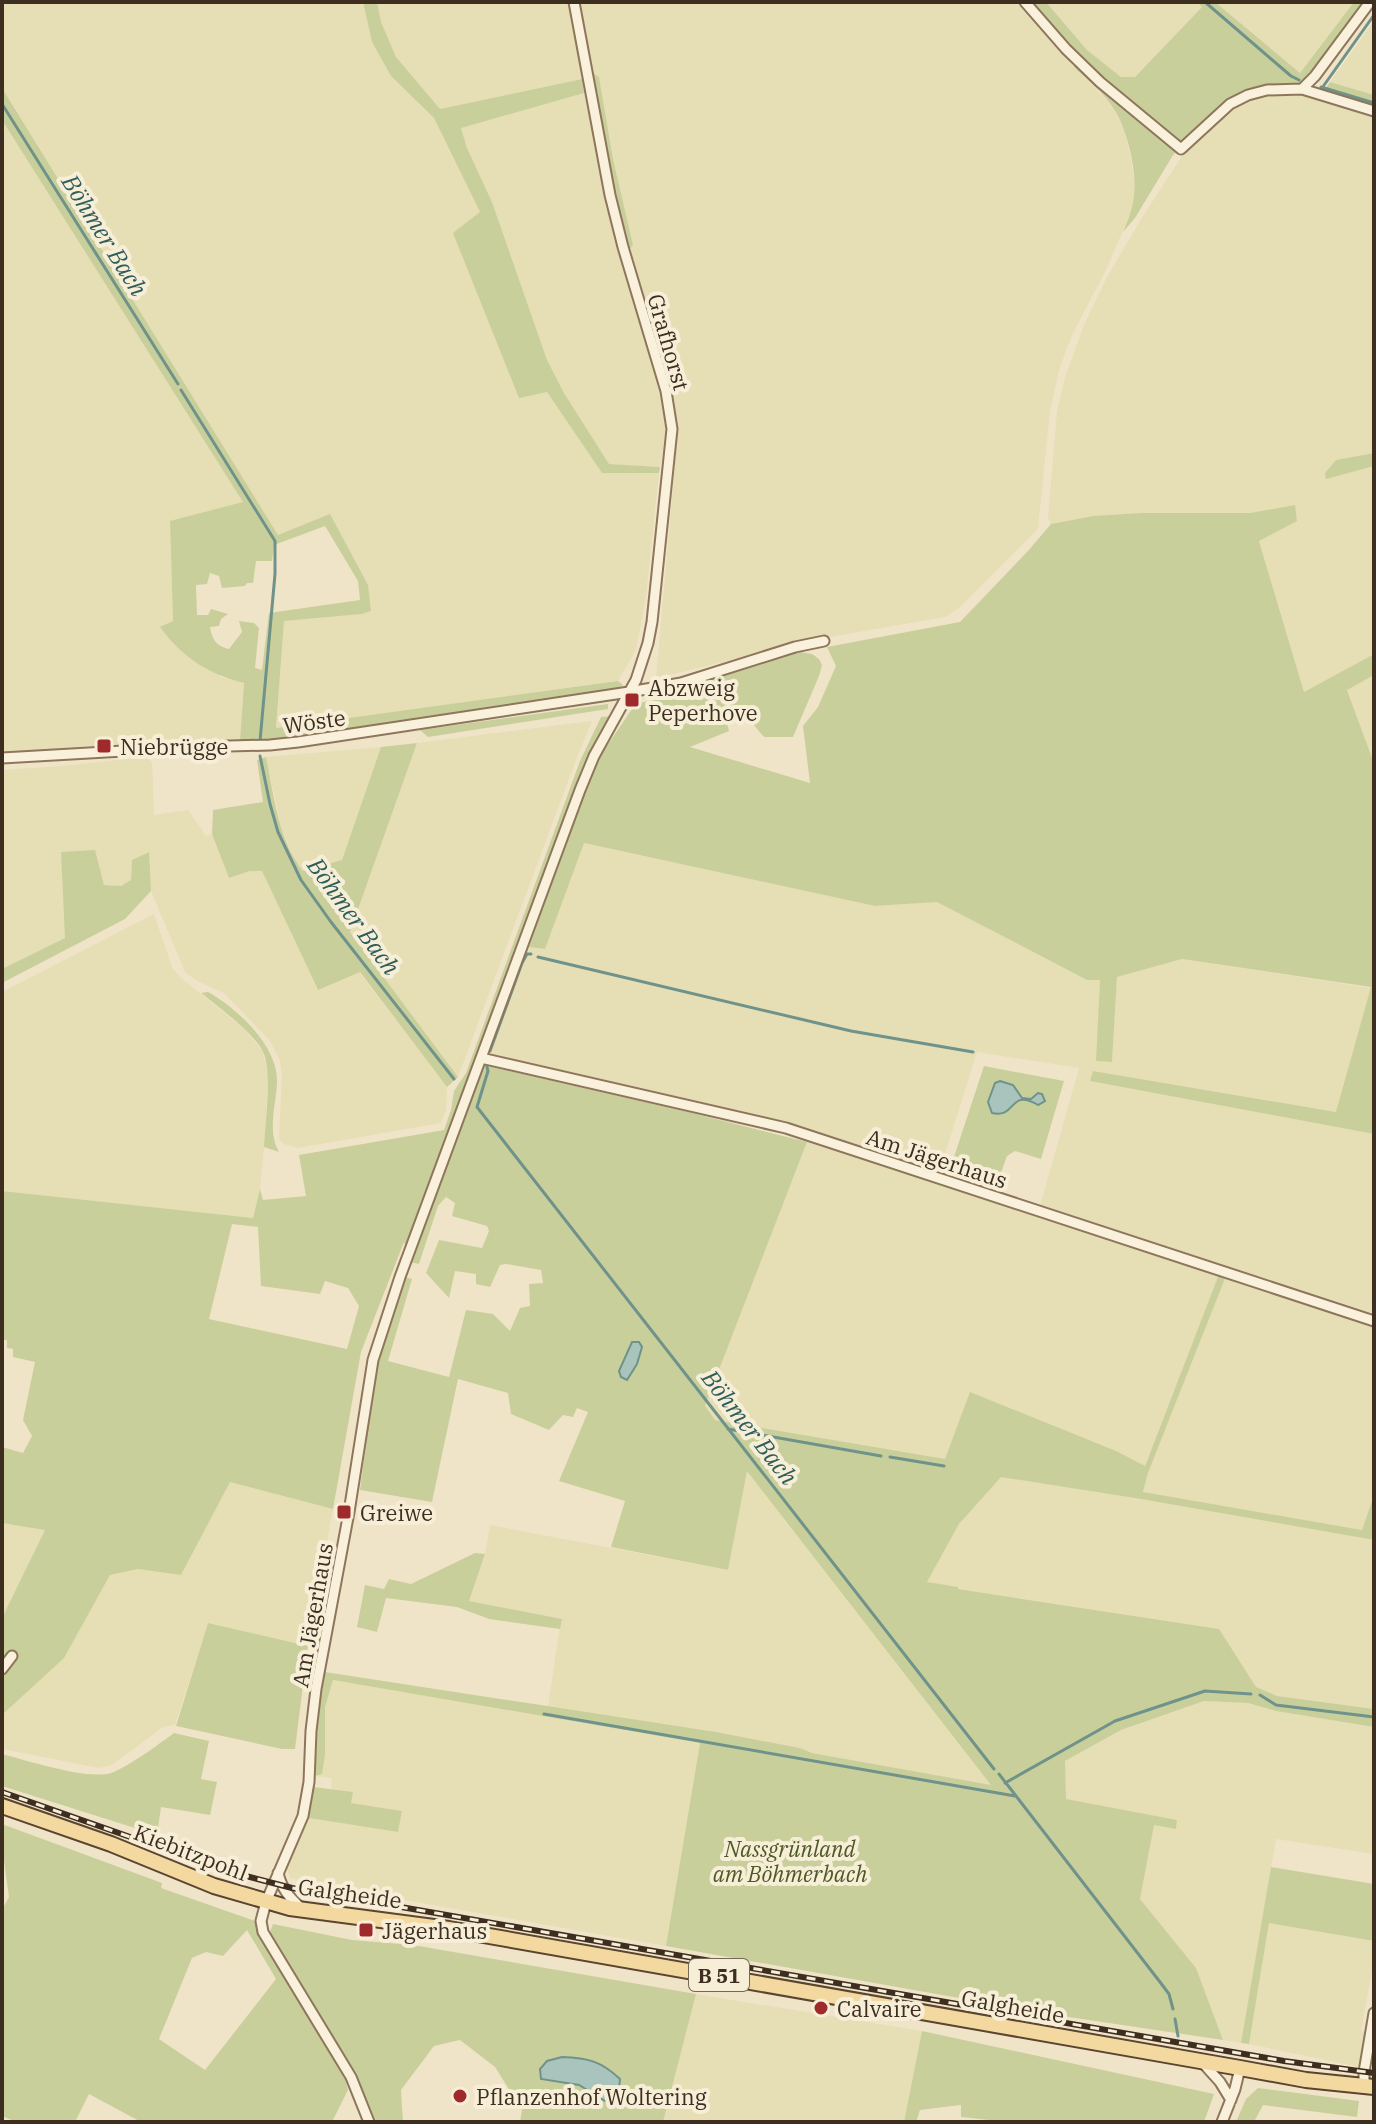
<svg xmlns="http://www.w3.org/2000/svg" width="1376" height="2124" font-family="'IBM Plex Serif',serif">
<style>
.farmland{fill:#e6deb5}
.green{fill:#c9cf9b;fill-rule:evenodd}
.water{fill:#a9c4bc;stroke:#6f938a;stroke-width:2}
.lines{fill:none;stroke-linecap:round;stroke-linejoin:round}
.stream{stroke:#6f938a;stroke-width:3}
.street-casing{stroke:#8d765c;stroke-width:13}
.primary-casing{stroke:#5b4430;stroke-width:18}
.street{stroke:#faf1dc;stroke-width:9}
.primary{stroke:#f3d9a0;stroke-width:14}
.rail-casing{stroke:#3d2e20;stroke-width:6}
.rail{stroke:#f7eed8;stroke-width:3;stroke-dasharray:9;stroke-linecap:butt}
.poi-dot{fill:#9e2a2b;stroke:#f7eed8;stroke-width:3}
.labels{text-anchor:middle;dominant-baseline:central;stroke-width:8;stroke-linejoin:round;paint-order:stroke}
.shield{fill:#f7eed8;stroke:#756857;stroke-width:2}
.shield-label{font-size:20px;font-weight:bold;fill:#3d2e20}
.street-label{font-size:22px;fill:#3d2e20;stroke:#f7eed8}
.poi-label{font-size:22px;fill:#3d2e20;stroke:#f7eed8;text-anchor:start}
.park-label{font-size:22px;font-style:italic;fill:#4d5a26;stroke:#f7eed8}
.water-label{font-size:24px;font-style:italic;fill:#2f5d5a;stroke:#f7eed8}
</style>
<rect width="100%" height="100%" fill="#f0e4c8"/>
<!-- farmland -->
<path class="farmland" d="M2,2H363L372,42L391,76L434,118L480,212L547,392L602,473H659L646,597L636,650L618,681L276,728L284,621L362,614L370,611L330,515L278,535L2,88Z
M377,2H569L582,79L440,109L396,57L381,22Z
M580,2H1018L1074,67L1114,108L1125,133L1132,164L1135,192L1131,212L1105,272L1073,333L1060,367L1050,410L1038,529L959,608L945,617L824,638L656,678L678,431L671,391L629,250L633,245L613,159L599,77L593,73Z
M1046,2H1197L1202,7L1135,77H1121L1087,50Z
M1215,2H1354L1300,73Z
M1374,21V95L1330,82Z
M584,93L618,248L663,400L666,428L660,467L609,464L564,393L547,360L492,202L467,148L461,128Z
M1265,95H1301L1374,116V453L1336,460L1327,478L1374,466V654L1304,692L1259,540L1297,521L1294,505L1250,513H1141L1093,516L1051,524L1048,518L1057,412L1065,377L1084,325L1107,277L1143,216L1184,153L1230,110Z
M2,120L244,502L170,522L173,621L221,677L244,683L240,741L2,753Z
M1374,675V763L1347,689Z
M592,721L576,760L458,1077L350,932L417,743Z
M381,747L342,860L303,871L295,860L281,827L266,757Z
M146,757L152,762L154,815L188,810L206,836L212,834L229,878L250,871H262L317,989L359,972L447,1087L446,1110L441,1123L298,1148L284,1144L279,1139L282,1075L280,1061L270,1041L224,993L197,981L185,972L151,891L148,852L132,860L131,881L121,886L104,885L101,875L65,938L2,969V770L62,766Z
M583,843L875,906L937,902L1087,980L1100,979L1097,1061L1112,1062L1117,977L1182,959L1372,988L1337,1112L1093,1071L1090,1081L1374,1134V1313L1040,1206L1079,1068L977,1052L939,1173L787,1125L490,1055L529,947L545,949Z
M154,914L173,969L181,978L243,1028L263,1052L268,1075L264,1147L260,1189L253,1218L2,1191V992Z
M807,1142L1219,1274L1143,1470L948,1460L715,1420L705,1406Z
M1226,1276L1374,1328V1495L1362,1530L1143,1493L1148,1473Z
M748,1461L994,1786L812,1753L800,1748L716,1732L548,1707L561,1619L469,1601L485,1554L490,1525L728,1570Z
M1001,1476L1141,1499L1374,1540V1709L1277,1696L1256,1687L1218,1629L926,1584L959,1524Z
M230,1481L333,1509L308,1646L208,1623L175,1725L163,1727L112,1765L99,1768L2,1749V1715L64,1657L110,1575L138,1569L181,1575Z
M2,1523L46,1529L2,1618Z
M333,1680L700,1743L666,1946L337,1888L290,1878L287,1869L309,1818L398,1832L402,1811L351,1803L352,1792L331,1789L332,1778L315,1776L322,1774L325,1755V1707Z
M1204,1701L1248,1703L1276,1711L1374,1727V1854L1276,1839L1241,2043L1223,2040L1196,1968L1140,1899L1154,1824L1176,1829L1177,1820L1062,1799L1065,1761L1121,1730Z
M1269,1923L1374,1941V1960L1361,2031L1366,2032L1359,2067L1249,2044Z
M696,1994L922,2031L904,2122H663Z"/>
<!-- green -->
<path class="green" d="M363,2H377L381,22L396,57L440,109L582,79L584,93L461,128L467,148L492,202L547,360L564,393L609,464L660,467L659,473H602L547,392L519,398L453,233L480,212L434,118L391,76L372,42Z
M1029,2H1046L1087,50L1121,77H1135L1202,7L1197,2H1215L1300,73L1354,2H1364L1300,85L1226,103L1188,138L1173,155L1135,218L1123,232C1128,220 1133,208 1134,195C1137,171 1127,129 1114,109C1104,93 1087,80 1074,67V54Z
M593,73L599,77L613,159L633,245L629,250L606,156Z
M1330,82L1374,95V103L1326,88Z
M2,88L278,535L330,514L368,585L371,611L362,614L284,621L276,728L618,681L623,685L616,690L275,740L240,741L244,683C208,674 182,657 160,627L173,621L170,521L243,502L2,120ZM325,526L358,581L360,600L269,613L262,670L255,668L259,628L254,623L239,621L242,632L229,649C216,646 212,639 210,627L219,626L221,619L228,614L211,609L208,615H197L196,585L207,584L210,573L219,576L222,588L245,586L247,583H253L256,561H272L274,545Z
M1374,453V466L1326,479L1325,473L1336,460Z
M1295,505L1297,521L1259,541L1304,692L1374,654V675L1347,690L1374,763V1134L1090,1081L1093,1071L1336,1112L1371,987L1182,959L1117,977L1112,1062L1096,1061L1100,980H1087L937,902L875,906L584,843L545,949L529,947L567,836L594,765L636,703L652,701L746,666L800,652L812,654L819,659L822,665L819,676L793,737H764L743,712L730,716L727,723L729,731L690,747L810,783L803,726L818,707L836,666L827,647L960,622L1028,551L1051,524L1093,516L1141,513H1250Z
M608,704V709L428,737L420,730Z
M612,716L585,766L407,1250L404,1242L361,1352L333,1509L230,1482L181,1575L138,1569L110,1575L64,1658L2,1715V1618L45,1530L2,1523V1447L23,1453L32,1436L23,1420L35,1362L13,1357V1349L7,1348V1340H2V1191L253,1218L260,1189L263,1200L306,1196L299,1155L444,1130L451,1110L454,1091L466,1073L580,761L601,717ZM232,1224L258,1227L261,1286L320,1294L325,1281L348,1288L359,1306L347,1349L209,1319Z
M417,743L350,932L458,1077L447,1087L360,972L318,990L262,871H250L229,878L212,834L213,810L263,802L257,760L266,757C274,795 278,840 303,871L342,860L381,747Z
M95,850L104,885L121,886L131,880L132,860L149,852L151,891L125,919L2,983V969L65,938L61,852Z
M208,992C237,1008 279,1047 277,1083C276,1105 267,1131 279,1152L264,1147C265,1122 272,1076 264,1054C257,1035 217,1006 201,993Z
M484,1065L692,1113L807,1142L705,1406L715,1420L945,1459L970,1392L1116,1451L1145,1466L1219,1274L1226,1276L1148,1473L1143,1492L1362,1530L1374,1495V1540L1141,1499L1001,1477L959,1524L927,1582L958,1587V1589L1219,1629L1256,1687L1277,1696L1374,1709V1727L1276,1711L1248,1703L1204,1701L1121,1730L1065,1761L1066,1799L1177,1820L1176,1829L1154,1825L1140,1899L1196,1968L1223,2040L1055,2015L666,1946L700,1743L333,1680L325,1707V1755L322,1774L315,1776L318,1714L325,1672L716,1732L800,1748L812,1753L991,1785L747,1471L728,1570L611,1547L625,1501L559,1481L588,1412L577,1408L573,1417L563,1415L549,1430L511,1414L508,1393L458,1379L432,1502L360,1490L377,1357L404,1277L412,1279L388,1361L449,1377L466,1310L493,1314L510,1331L520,1308L530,1306L529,1284L543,1283L541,1270L506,1264L500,1265L490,1287L476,1284V1274L455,1271L449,1298L426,1273L439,1240L482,1248L489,1231L487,1226L452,1216L455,1203L446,1197L438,1206L419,1264L410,1262Z
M984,1066L1064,1081L1041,1159L1015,1151L1007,1156L997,1184L950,1169ZM995,1083L1022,1098L1031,1099L1034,1104L1031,1100L1020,1099L988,1102Z
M475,1553L485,1554L469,1601L562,1619L560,1629L489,1619L457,1607L386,1598L377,1632L357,1627L365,1585L384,1589L389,1579L411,1584Z
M208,1623L308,1646L295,1749H282L176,1726Z
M174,1733L209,1741L201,1779L217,1782L210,1815L161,1807L157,1835L2,1786V1754C29,1761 87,1780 111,1773C128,1767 159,1744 174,1733Z
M314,1787L353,1792L351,1803L402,1811L398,1832L309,1818Z
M2,1824L162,1883L161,1888L255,1921L257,1931L345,2078L348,2090L332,2122H141L89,2094L75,2122H16L2,2116V1910L9,1897L4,1861L2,1859ZM247,1930L276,1979L205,2070L159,2039L192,1958L206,1952L223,1956Z
M1271,1867L1374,1884V1941L1269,1923L1249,2044L1241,2043Z
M273,1924L352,1940L413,1945L696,1994L663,2122L574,2120L520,2122L522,2110L495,2067L460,2040L434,2046L401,2090L403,2122H376L357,2075L270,1932ZM542,2079H620L605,2101L579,2085Z
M922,2031L1214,2094L1204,2122H1008L961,2117V2105L920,2110L916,2122H904Z
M1258,2088L1359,2101L1357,2117L1263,2105L1254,2122H1236L1246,2099Z"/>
<!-- water -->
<path class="water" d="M1000,1081L1013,1085L1022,1098L1031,1099L1038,1093L1042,1094L1045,1101L1038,1105C1008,1088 1017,1119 992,1113L988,1102L995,1083Z
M632,1342H639L642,1347L637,1364L627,1380L621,1377L619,1371Z
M562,2057C588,2058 601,2061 620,2079L618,2099L605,2101L579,2085L541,2079L540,2069L547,2061Z"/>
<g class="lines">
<!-- stream -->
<path class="stream" d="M1205,2L1291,76L1299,80
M1321,87L1374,103
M1322,88L1374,15
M2,104L178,384
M181,390L275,541V574L260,741
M260,756L270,804L278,832L301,880L331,922L454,1079
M538,957L851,1031L973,1052
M490,1051L522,963L527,954H531
M487,1067L488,1071L477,1107L994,1769
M728,1429L881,1456
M890,1457L944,1466
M1260,1695L1276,1705L1374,1717
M544,1714L1015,1796
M999,1774L1160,1982L1169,1994L1173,2009
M1005,1783L1115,1721L1205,1691L1251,1694
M1175,2019L1178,2036"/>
<defs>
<path id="street" d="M1025,2L1066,49L1100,82L1181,149L1230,104L1248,95L1267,90L1302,89L1374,111
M1302,89L1315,76L1370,2
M2,758L193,747L270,745L298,742L629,692L681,683L795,647L824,641
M481,1058L786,1128L1374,1321
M2,1669L12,1656
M278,1873C282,1890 290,1898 302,1909
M1202,2062L1220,2082L1231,2100
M1364,2086V2072L1374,2013
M369,2122L351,2077L263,1932L261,1921L266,1902L303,1816L309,1782L311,1731L316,1689L349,1512L373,1360L400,1277L580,790L594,756L636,680L648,643L652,622L672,429L666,391L623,247L610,195L574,2
M1222,2122L1235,2089L1240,2068"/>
<path id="primary" d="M2,1806L111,1844L214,1886L290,1908L449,1929L1240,2068L1306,2080L1374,2087"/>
</defs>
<!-- street casing -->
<use href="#street" class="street-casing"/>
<!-- primary casing -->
<use href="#primary" class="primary-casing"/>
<!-- street -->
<use href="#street" class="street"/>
<!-- primary -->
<use href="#primary" class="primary"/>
<defs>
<path id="rail" d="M2,1792L227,1871L292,1888L1284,2061L1374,2073"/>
</defs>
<!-- rail casing -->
<use href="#rail" class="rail-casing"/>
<!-- rail -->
<use href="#rail" class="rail"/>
</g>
<!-- markers -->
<g class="poi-dot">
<rect x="624" y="692" width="16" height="16" rx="4"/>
<rect x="96" y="738" width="16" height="16" rx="4"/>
<rect x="336" y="1504" width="16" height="16" rx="4"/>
<rect x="358" y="1922" width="16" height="16" rx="4"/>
<circle cx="821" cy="2008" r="8"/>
<circle cx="460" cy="2096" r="8"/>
</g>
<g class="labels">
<!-- shield labels -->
<rect class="shield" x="689" y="1959" width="60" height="32" rx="6"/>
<g class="shield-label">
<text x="719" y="1975">B 51</text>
</g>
<!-- street labels -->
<g class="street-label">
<text transform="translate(669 342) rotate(74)">Grafhorst</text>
<text transform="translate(314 721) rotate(-8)">Wöste</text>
<text transform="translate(937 1158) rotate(18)">Am Jägerhaus</text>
<text transform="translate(312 1615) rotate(-80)">Am Jägerhaus</text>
<text transform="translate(191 1852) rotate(21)">Kiebitzpohl</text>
<text transform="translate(350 1893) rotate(8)">Galgheide</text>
<text transform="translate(1013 2006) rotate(10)">Galgheide</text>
</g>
<!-- poi labels -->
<g class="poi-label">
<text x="648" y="687">Abzweig<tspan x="648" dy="25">Peperhove</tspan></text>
<text x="120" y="746">Niebrügge</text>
<text x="360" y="1512">Greiwe</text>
<text x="382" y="1930">Jägerhaus</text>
<text x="837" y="2008">Calvaire</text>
<text x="476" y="2096">Pflanzenhof Woltering</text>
</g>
<!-- park labels -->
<g class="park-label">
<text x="790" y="1848">Nassgrünland<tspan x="790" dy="25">am Böhmerbach</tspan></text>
</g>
<!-- water labels -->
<g class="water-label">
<text transform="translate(105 235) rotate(58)">Böhmer Bach</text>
<text transform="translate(354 916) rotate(54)">Böhmer Bach</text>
<text transform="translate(750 1427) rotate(52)">Böhmer Bach</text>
</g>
</g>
<!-- border -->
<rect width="1376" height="2124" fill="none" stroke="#3d2e20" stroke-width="8"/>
</svg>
